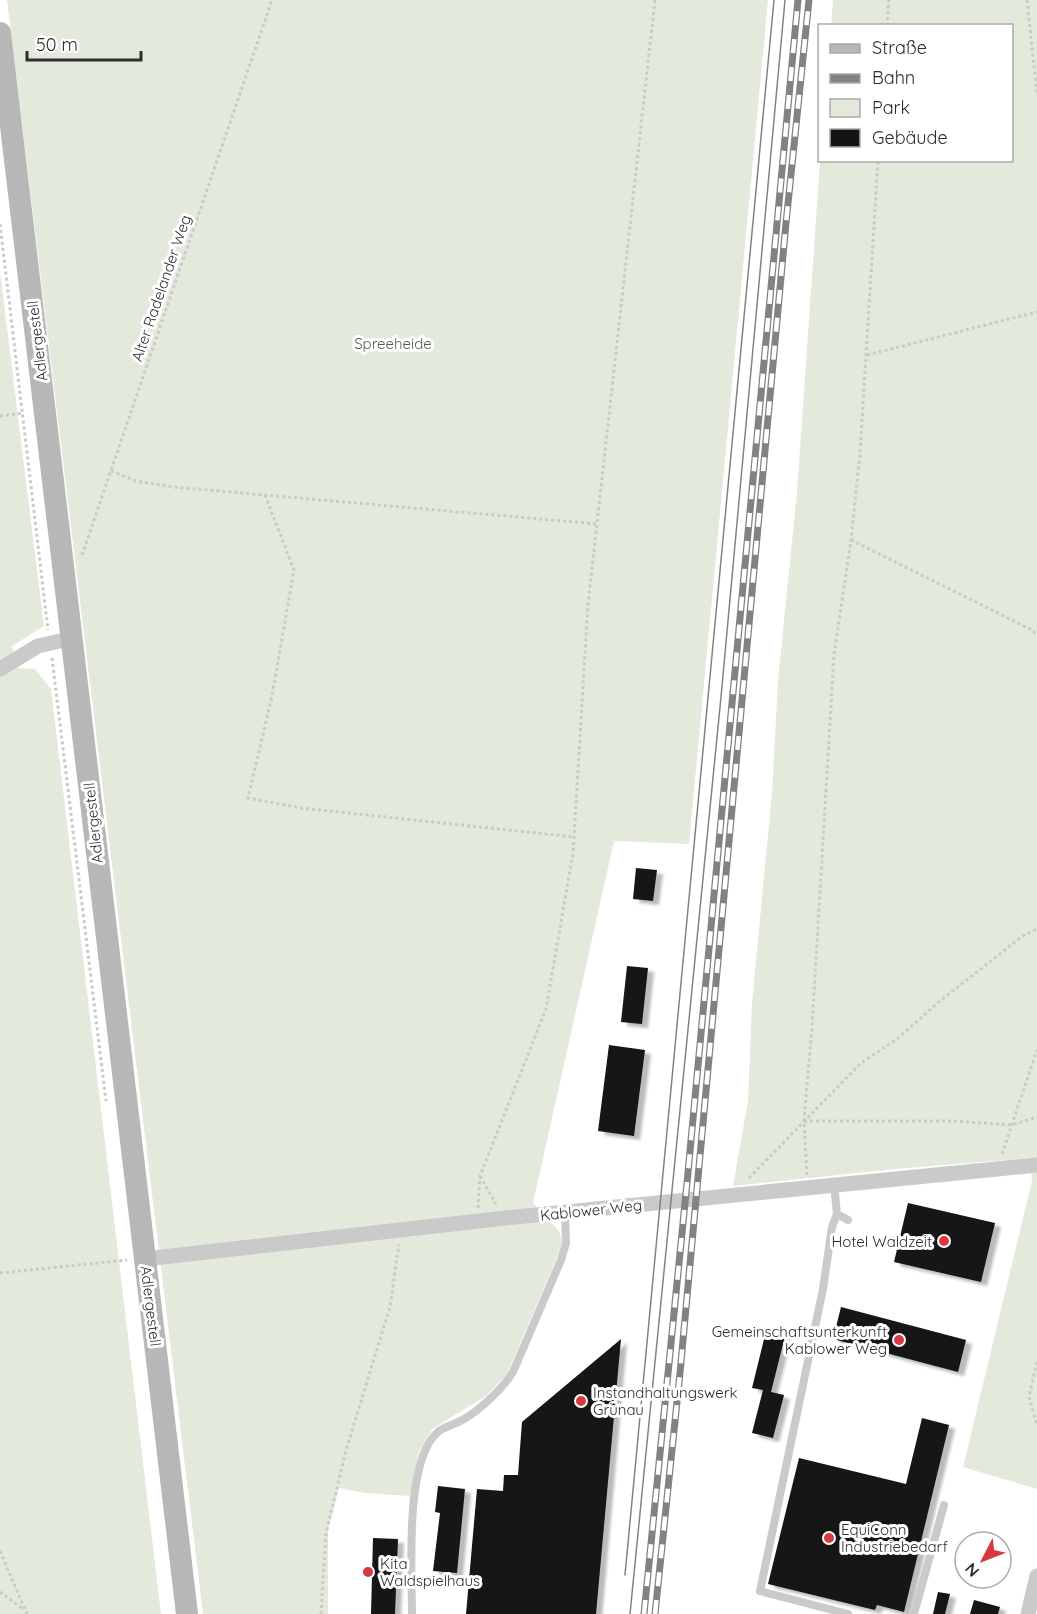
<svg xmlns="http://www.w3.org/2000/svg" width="1037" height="1614" font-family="Quicksand,sans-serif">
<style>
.green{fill:#e3eadb}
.building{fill:#141414;filter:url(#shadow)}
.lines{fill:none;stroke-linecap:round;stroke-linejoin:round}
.path{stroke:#cacaca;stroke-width:3;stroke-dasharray:3 3;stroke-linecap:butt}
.lane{stroke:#cacaca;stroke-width:8}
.street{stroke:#cacaca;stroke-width:15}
.secondary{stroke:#b7b7b7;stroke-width:22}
.tram{stroke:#828282;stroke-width:1.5}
.rail-casing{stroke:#828282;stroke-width:7}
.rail{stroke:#fff;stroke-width:4.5;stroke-dasharray:14;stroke-linecap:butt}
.poi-dot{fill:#d93942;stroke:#fff;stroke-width:2}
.labels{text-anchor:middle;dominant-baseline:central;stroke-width:6;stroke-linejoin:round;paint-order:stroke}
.street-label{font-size:15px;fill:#2d2d2d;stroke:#fff}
.park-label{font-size:15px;fill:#4f653d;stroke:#fff}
.poi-label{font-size:15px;fill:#2d2d2d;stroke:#fff;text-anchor:start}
</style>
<defs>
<filter id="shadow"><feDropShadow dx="6" dy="4" stdDeviation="1.5" flood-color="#0004"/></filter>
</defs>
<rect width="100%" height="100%" fill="#fff"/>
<!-- green -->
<path class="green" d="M7,0H768L689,844L614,841L533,1203L559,1231L562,1242L556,1260L507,1374L486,1396L432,1429L419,1452L410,1496L365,1493L339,1488L328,1530V1614H203Z
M833,0H1037V1489L963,1467L1032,1181L1030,1158L895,1169L733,1186L748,1101L752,1003L772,793L778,681L797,492L820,161L1012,160V26L831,25Z
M0,271L44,626L12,646L17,668L35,669L51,689L161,1614H0Z"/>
<!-- building -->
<path class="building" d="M636,868L657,870L653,901L633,899Z
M627,966L648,968L642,1024L621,1022Z
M609,1045L645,1050L634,1136L598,1131Z
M908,1203L995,1223L981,1282L894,1262Z
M841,1307L966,1340L958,1372L833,1339Z
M766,1331L785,1336L771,1392L784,1395L773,1438L752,1433L763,1390L752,1388Z
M621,1339L596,1614H466L477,1489L503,1491L504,1475H518L522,1422Z
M922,1418L949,1425L904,1612L877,1605L875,1610L768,1584L799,1458L906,1484Z
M438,1486L465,1489L457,1573L433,1571L440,1513L435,1512Z
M373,1538L398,1539L395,1614H371Z
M938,1592L950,1594L945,1614H933Z
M974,1600L1000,1607L998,1614H970Z"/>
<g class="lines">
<!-- path -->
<path class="path" d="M1027,0L1037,94
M887,26L889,0
M0,224L48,630
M867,355L1037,312
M0,416L23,413
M111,471L136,481L173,487L597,524
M265,495L294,570L272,696L248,798L301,808L574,837
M851,540L1032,630L1037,635
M82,555L272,0
M52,658L106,1101
M804,1121H953L1012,1125L1037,1117
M1002,1154L1037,1050
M807,1175L804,1121L812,1027L834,655L851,540L860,453L878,160
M480,1176L496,1204
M749,1178L861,1063L897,1039L940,1001L1024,935L1037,929
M478,1208L480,1176L546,1009L573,853L588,604L655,0
M0,1273L127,1260
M1037,1362L1029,1397L1037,1425
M0,1551L27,1614
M0,1592L23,1609
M321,1614L326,1533L346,1450L390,1307L399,1244"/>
<!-- lane -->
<path class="lane" d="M834,1185L837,1214L832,1227L823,1289L760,1591L848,1614
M837,1214L848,1220
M412,1614C412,1572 404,1458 439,1431C446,1426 456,1424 464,1419C480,1410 503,1388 513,1372L561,1260L566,1243L565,1213
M914,1614L944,1505"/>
<!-- street -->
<path class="street" d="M0,669L38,646L73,638
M145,1259L505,1218L1037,1165
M1028,1614L1037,1576"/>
<!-- secondary -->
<path class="secondary" d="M0,33L187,1614"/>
<!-- tram -->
<path class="tram" d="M625,1575L774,0
M630,1614L721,697L785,0"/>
<defs>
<path id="rail" d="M644,1614L687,1183L798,0
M655,1614L680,1373L786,223L809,0"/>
</defs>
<!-- rail casing -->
<use href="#rail" class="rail-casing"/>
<!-- rail -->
<use href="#rail" class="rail"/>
</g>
<!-- markers -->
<g class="poi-dot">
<circle cx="944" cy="1241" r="6"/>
<circle cx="899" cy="1340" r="6"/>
<circle cx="581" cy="1401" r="6"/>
<circle cx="829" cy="1538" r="6"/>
<circle cx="368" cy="1572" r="6"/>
</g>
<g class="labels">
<!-- street labels -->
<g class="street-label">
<text transform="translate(161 288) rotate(-71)">Alter Radelander Weg</text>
<text transform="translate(37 341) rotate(-97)">Adlergestell</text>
<text transform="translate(93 823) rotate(-96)">Adlergestell</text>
<text transform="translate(591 1210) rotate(-6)">Kablower Weg</text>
<text transform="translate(151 1306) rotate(83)">Adlergestell</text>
</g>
<!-- park labels -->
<g class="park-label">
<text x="393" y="343">Spreeheide</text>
</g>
<!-- poi labels -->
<g class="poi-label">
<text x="932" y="1241" text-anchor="end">Hotel Waldzeit</text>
<text x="887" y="1331" text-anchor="end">Gemeinschaftsunterkunft<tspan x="887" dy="17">Kablower Weg</tspan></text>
<text x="593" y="1392">Instandhaltungswerk<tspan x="593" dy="17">Grünau</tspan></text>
<text x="841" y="1529">EquiConn<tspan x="841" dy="17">Industriebedarf</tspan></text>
<text x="380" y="1563">Kita<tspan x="380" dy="17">Waldspielhaus</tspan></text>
</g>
</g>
<!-- legend -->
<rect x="818" y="24" width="195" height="138" fill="#ffffff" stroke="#ababab" stroke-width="1.5"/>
<rect x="830" y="44" width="30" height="9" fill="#b7b7b7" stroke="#ababab" stroke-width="1.5"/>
<text x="872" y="54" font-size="18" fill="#2d2d2d">Straße</text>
<rect x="830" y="74" width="30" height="9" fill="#828282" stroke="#ababab" stroke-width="1.5"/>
<text x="872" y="84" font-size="18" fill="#2d2d2d">Bahn</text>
<rect x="830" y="99" width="30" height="18" fill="#e3eadb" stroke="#ababab" stroke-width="1.5"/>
<text x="872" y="114" font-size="18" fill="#2d2d2d">Park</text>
<rect x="830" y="129" width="30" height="18" fill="#141414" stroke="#ababab" stroke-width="1.5"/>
<text x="872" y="144" font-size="18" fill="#2d2d2d">Gebäude</text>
<!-- north arrow -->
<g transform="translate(983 1560) rotate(228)"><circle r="28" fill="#ffffff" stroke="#ababab" stroke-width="1.5"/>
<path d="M0-4.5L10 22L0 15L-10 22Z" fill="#d93942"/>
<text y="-9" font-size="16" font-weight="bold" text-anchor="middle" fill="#2d2d2d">N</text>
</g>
<!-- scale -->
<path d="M27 51v9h114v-9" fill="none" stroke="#2d2d2d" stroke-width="3"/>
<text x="36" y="51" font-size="18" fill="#2d2d2d" stroke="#ffffff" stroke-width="4.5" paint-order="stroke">50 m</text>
</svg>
